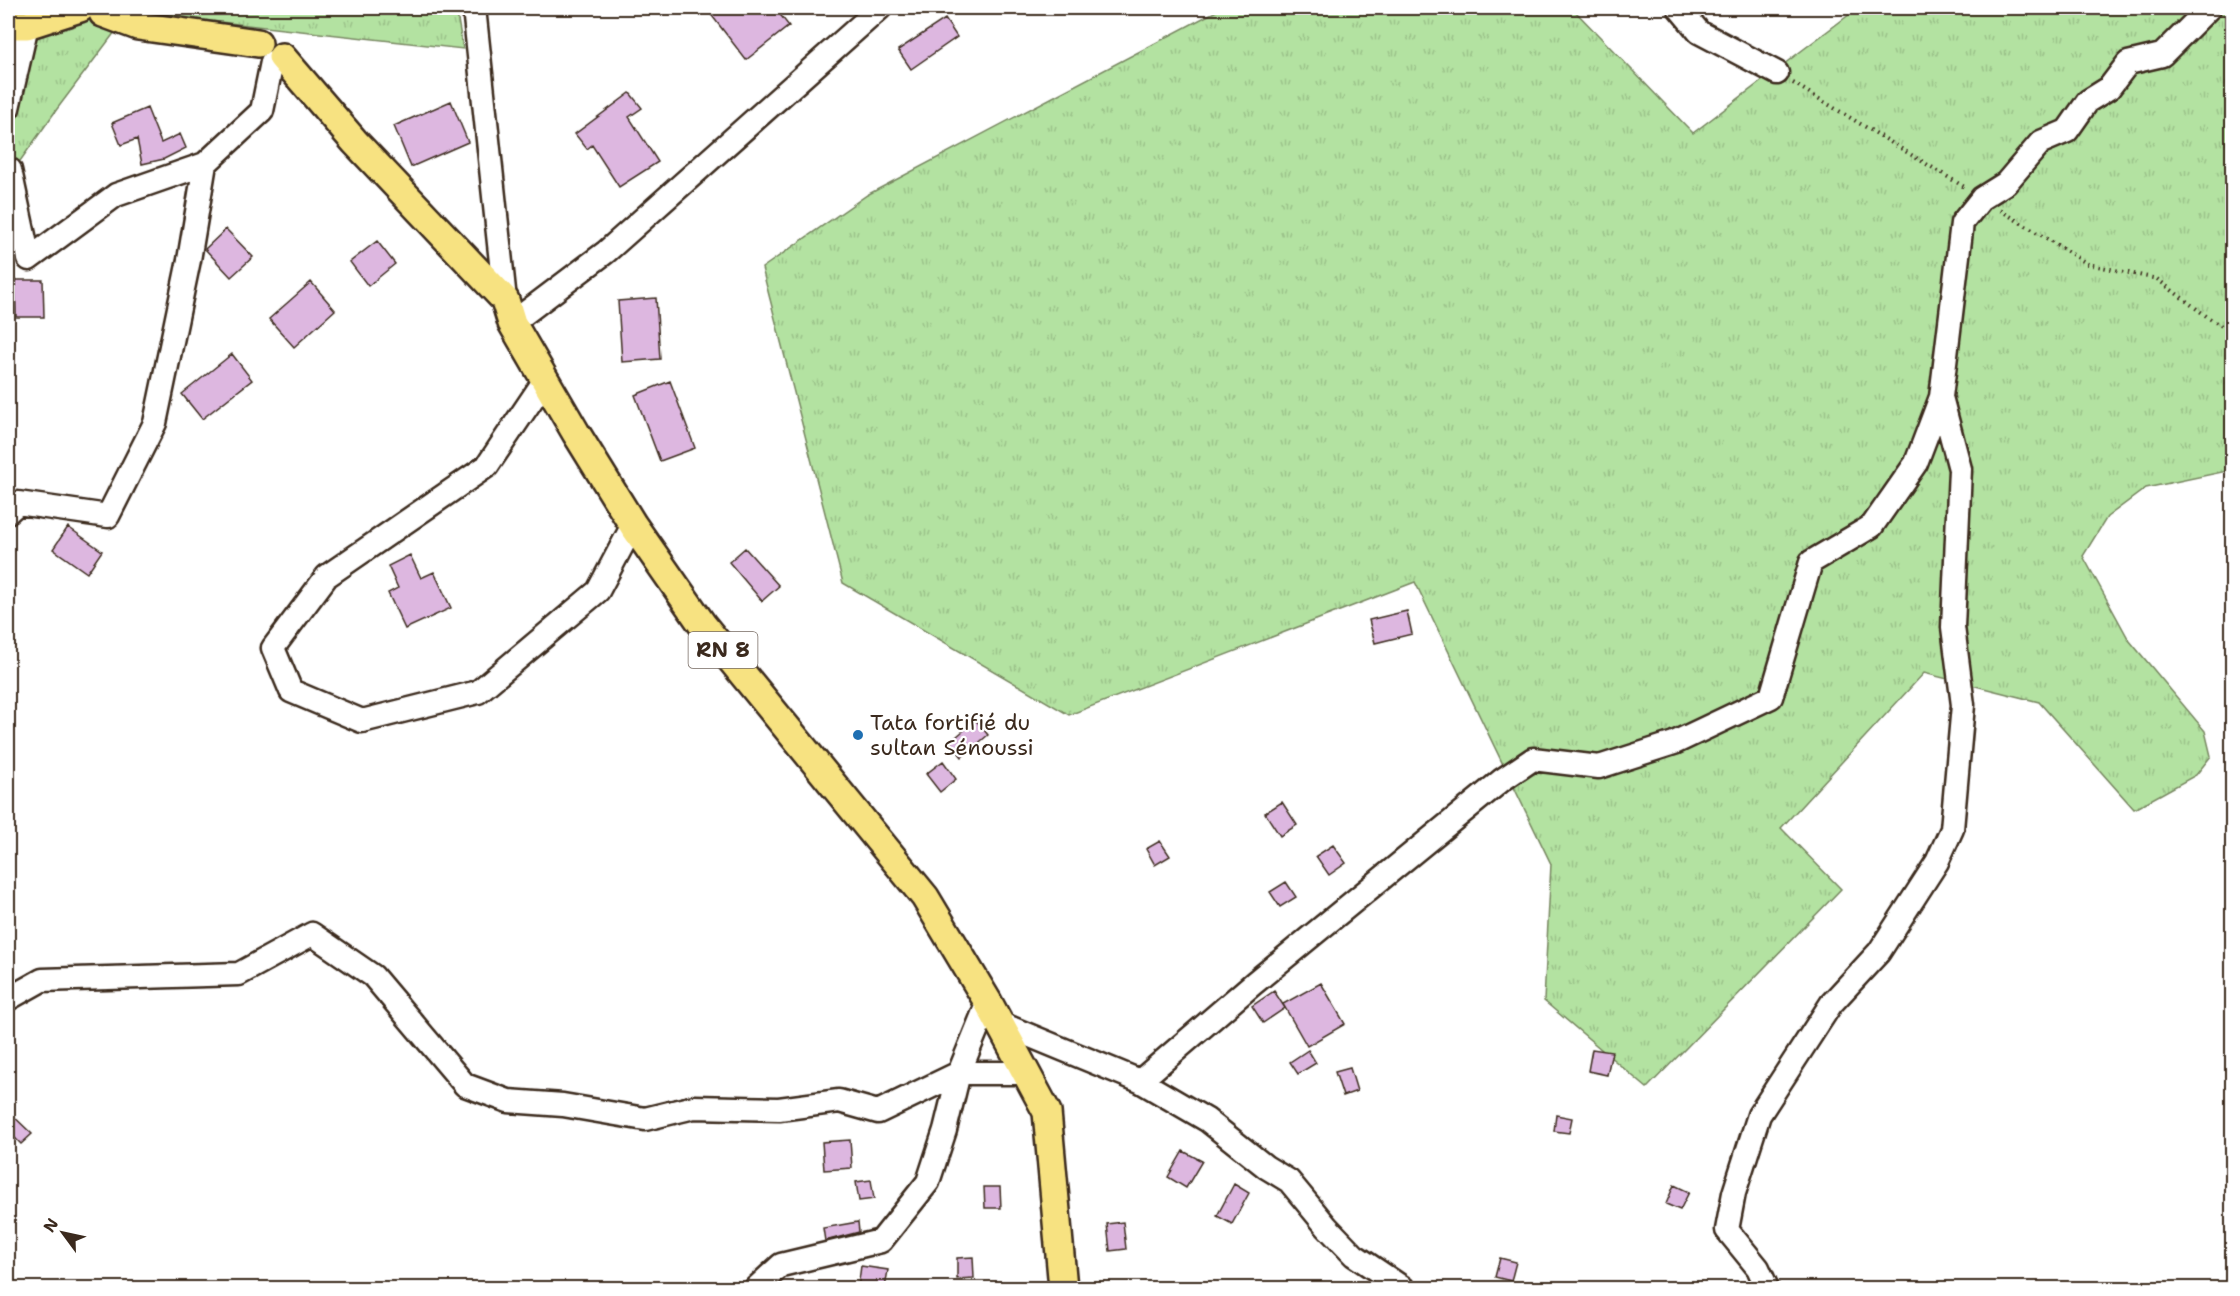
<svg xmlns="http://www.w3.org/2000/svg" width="2240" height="1296" font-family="'Shantell Sans',sans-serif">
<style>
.grass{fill:url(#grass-tufts);stroke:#778660;stroke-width:1.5}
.building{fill:#ddb7e0;stroke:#3b2a1e;stroke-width:1.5}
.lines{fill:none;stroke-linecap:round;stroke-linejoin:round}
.minor-casing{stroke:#3b2a1e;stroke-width:27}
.major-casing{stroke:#3b2a1e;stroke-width:32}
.path{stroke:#3b2a1e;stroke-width:4;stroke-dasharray:1.5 4.5;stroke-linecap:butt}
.minor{stroke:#fff;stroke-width:22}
.major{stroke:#f7e281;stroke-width:27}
.poi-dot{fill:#1f6fb2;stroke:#fff;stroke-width:2}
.labels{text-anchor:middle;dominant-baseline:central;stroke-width:4.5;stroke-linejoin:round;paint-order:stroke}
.shield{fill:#fff;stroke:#766a62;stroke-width:1.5}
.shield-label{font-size:21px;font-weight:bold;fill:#3b2a1e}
.poi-label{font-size:22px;fill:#3b2a1e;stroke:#fff;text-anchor:start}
</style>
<defs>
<pattern id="grass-tufts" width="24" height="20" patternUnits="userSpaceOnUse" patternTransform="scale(1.5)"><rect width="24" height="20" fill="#b3e2a1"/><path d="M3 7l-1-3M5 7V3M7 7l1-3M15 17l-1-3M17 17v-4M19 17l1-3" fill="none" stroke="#9bc28a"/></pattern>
</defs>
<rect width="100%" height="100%" fill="#fff"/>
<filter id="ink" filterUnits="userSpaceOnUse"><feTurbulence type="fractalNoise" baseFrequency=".0167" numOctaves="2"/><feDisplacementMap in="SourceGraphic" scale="12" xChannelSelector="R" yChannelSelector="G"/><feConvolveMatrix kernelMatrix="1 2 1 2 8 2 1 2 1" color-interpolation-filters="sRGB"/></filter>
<g filter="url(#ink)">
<!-- grass -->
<path class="grass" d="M8,8H456L463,49L130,12L57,109L8,178Z
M1222,8H1572L1693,133L1858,8H2232V470L2146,488L2107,517L2083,556L2129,640L2205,731L2211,756L2196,775L2134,809L2039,702L1924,673L1781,828L1841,889L1647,1088L1544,1001L1551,864L1415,582L1069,715L843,583L762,268L867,195Z"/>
<!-- building -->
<path class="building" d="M706,8H775L789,26L746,60Z
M945,19L957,37L911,69L898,50Z
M630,93L642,108L629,117L658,162L619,187L592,145L587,149L575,134Z
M451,101L468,142L411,167L394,126Z
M147,108L161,143L180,134L186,148L164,159L142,164L137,139L121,145L112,123Z
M226,229L253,257L231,277L205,249Z
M377,241L395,264L368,286L350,262Z
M15,280H43L44,317H16Z
M311,282L335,310L294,347L269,319Z
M656,298L660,359L622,362L618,301Z
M232,354L252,380L202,419L182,394Z
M670,381L695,448L660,461L635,395Z
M68,527L102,551L87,573L53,549Z
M745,548L779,586L762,601L729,562Z
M410,555L421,578L434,572L451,608L405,629L388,593L398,588L388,566Z
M1407,611L1412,634L1375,643L1369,620Z
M976,720L988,735L962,757L950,742Z
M943,761L956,779L940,792L926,774Z
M1282,802L1297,825L1280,836L1265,813Z
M1160,841L1170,856L1155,865L1146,849Z
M1333,845L1346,863L1329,875L1316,856Z
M1286,882L1296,897L1280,907L1270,892Z
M1321,983L1345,1024L1307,1046L1283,1004Z
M1274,991L1285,1008L1263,1023L1252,1006Z
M1592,1049L1612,1052L1607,1075L1588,1071Z
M1308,1050L1316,1063L1298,1074L1290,1062Z
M1350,1068L1357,1091L1343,1096L1335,1072Z
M8,1111L32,1134L21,1144L8,1131Z
M1556,1115L1572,1118L1569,1133L1554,1131Z
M850,1140L852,1168L824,1170L822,1142Z
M1183,1151L1202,1161L1186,1188L1168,1177Z
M871,1180L874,1199L859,1201L856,1182Z
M1234,1184L1249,1193L1232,1224L1217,1216Z
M1674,1185L1689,1192L1680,1210L1666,1204Z
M984,1187H1000L1001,1208H985Z
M858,1222L859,1232L825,1241L823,1228Z
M1123,1222L1126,1249L1110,1251L1107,1224Z
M973,1257L974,1278L957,1279V1258Z
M1500,1258L1516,1262L1511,1281L1495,1277Z
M861,1266L888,1270L885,1288H858Z"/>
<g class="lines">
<defs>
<path id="minor" d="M474,8L505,300
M1679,8L1699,32L1777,73
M8,108L27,25
M10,170L29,259L116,195L205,164L262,111L272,62
M512,323L606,252L880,8
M545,380L487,466L327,576L273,648L291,691L362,721L478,692L598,591L633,525
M8,512L18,503L108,516L155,423L189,260L205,164
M8,999L42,980L239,974L312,934L373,976L465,1085L508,1101L563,1105L645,1119L694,1107L779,1109L839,1101L878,1112L959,1073L988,1002
M999,1023L1140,1081L1207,1120L1266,1167L1289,1181L1327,1227L1354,1255L1403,1288
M1140,1081L1254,983L1502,780L1533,759L1599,767L1674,743L1771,697L1811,562L1872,526L1916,463L1941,397L1962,223L1982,198L2006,183L2041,142L2067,131L2088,101L2109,88L2128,63L2162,55L2209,8
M756,1288L781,1265L881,1241L928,1182L945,1130L959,1073H1026
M1767,1288L1758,1268L1727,1230L1734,1193L1759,1115L1831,1004L1879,952L1937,862L1952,829L1963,705L1953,627L1960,469L1941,397"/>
<path id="major" d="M103,13L138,26L258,43
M8,25H27L80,8
M282,57L355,142L505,300L512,323L576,433L633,525L702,624L925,897L988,1002L1047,1112L1063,1288"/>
</defs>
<!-- minor casing -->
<use href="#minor" class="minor-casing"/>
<!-- major casing -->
<use href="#major" class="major-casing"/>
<!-- path -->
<path class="path" d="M1793,83L1966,188
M2000,210L2088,264L2157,279L2213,321L2232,332"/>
<!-- minor -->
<use href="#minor" class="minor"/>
<!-- major -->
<use href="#major" class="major"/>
</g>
</g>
<!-- markers -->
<circle class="poi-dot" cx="858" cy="735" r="6"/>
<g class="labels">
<!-- shield labels -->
<rect class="shield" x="688.5" y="632" width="69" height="36" rx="4.5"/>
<g class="shield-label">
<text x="723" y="650">RN 8</text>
</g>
<!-- poi labels -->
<g class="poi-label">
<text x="870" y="722">Tata fortifié du<tspan x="870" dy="25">sultan Sénoussi</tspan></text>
</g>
</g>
<!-- margin -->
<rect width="2240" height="1296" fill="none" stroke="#fff" stroke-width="30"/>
<rect x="15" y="15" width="2210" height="1266" fill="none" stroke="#3b2a1e" stroke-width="2" filter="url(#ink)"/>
<!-- north arrow -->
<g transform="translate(63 1233) rotate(303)" stroke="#ffffff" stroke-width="4.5" paint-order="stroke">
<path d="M0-4.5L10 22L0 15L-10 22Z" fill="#3b2a1e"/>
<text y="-9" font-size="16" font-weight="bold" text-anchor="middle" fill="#3b2a1e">N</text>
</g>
</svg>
